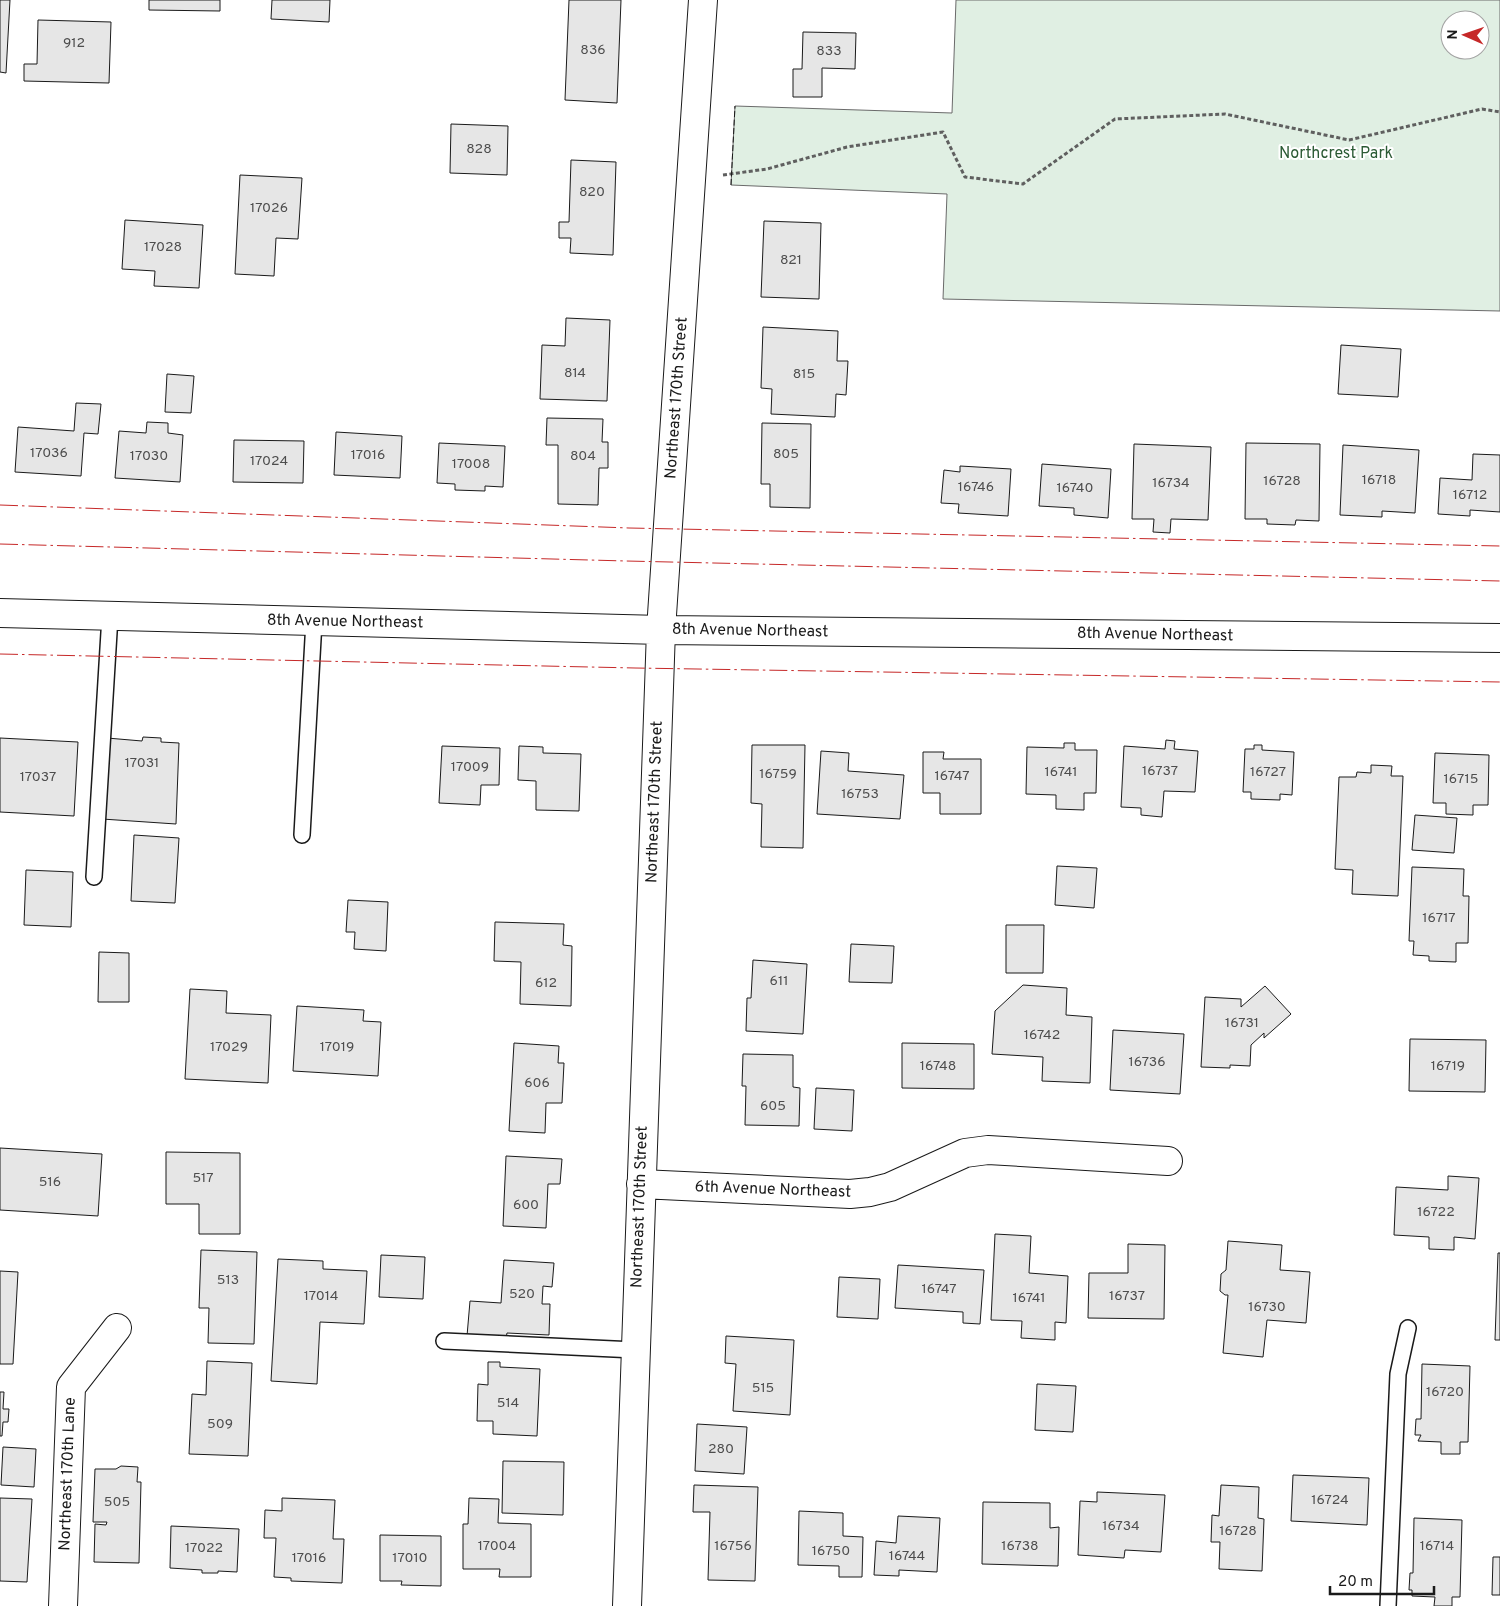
<svg xmlns="http://www.w3.org/2000/svg" width="1500" height="1606" font-family="Overpass,sans-serif">
<style>
.green{fill:#e0efe3;stroke:#6a6a6a;fill-rule:evenodd}
.building{fill:#e6e6e6;stroke:#1a1a1a}
.lines{fill:none;stroke-linecap:round;stroke-linejoin:round}
.lane-casing{stroke:#1a1a1a;stroke-width:18}
.street-casing{stroke:#1a1a1a;stroke-width:30}
.path{stroke:#5f5f5f;stroke-width:3;stroke-dasharray:4 2.5;stroke-linecap:butt}
.lane{stroke:#fff;stroke-width:15}
.street{stroke:#fff;stroke-width:28}
.fence{stroke:#1a1a1a;stroke-width:1;stroke-dasharray:6 2.5;stroke-linecap:butt}
.power{stroke:#c62828;stroke-width:1;stroke-dasharray:18 4 2.5 4;stroke-linecap:butt}
.labels{text-anchor:middle;dominant-baseline:central;stroke-width:4;stroke-linejoin:round;paint-order:stroke}
.number-label{font-size:14px;fill:#4d4d4d}
.park-label{font-size:16px;fill:#2b5a34;stroke:#fff}
.street-label{font-size:16px;fill:#1a1a1a;stroke:#fff}
</style>
<rect width="100%" height="100%" fill="#fff"/>
<!-- green -->
<path class="green" d="M956,0H1500V311L943,299L947,194L731,185L735,106L952,113ZM1450,20H1480V50H1450Z"/>
<!-- building -->
<path class="building" d="M0,0H10L6,73L0,72Z
M149,0H220V11L149,10Z
M272,0H330L329,22L271,19Z
M569,0H621L617,103L565,100Z
M38,20L111,22L109,83L24,81V64H37Z
M803,32L856,33L855,69L822,68V97H793V69H802Z
M451,124L508,126L507,175L450,173Z
M571,160L616,162L613,255L570,253L571,238H559V222H569Z
M240,175L302,178L298,239L276,238L274,276L235,274Z
M125,220L203,225L199,288L154,286L155,271L122,269Z
M764,221L821,223L819,299L761,297Z
M566,318L610,320L607,401L540,399L542,345L565,346Z
M763,327L838,331L837,361H848L846,395L836,394L835,417L771,414L772,389L761,388Z
M1341,345L1401,349L1398,397L1338,394Z
M167,374L194,376L191,413L165,412Z
M76,403L101,404L98,434L84,433L81,476L15,472L18,427L74,431Z
M547,418L603,419L602,442H608V468H599L598,505L558,504V445H546Z
M147,422L168,423V433L183,435L180,482L115,478L119,431L146,433Z
M762,423L811,424L810,508L770,507V484H761Z
M336,432L402,436L400,478L334,475Z
M234,440L304,441L303,483L233,482Z
M439,443L505,446L503,487L485,486V491L455,490V484L437,483Z
M1246,443L1320,444L1319,521L1296,520L1295,525L1267,524V519H1245Z
M1134,444L1211,447L1208,520L1171,519L1170,533L1153,532L1154,519H1132Z
M1343,445L1419,450L1415,513L1382,511V517L1340,515Z
M1473,454L1500,455V512L1470,510V516L1438,514L1440,478L1472,480Z
M1042,464L1111,469L1108,518L1074,515V508L1039,506Z
M960,466L1011,469L1008,516L958,513L959,504L941,503L944,470L960,472Z
M143,737L161,738V742L179,743L176,824L102,819L107,738L142,741Z
M0,738L78,742L74,816L0,812Z
M1166,740L1175,741L1174,749L1198,751L1195,792L1164,791L1162,817L1141,815V808L1121,807L1124,746L1165,749Z
M1064,743H1075V750H1097L1096,793H1084V810L1056,809V795L1026,794L1027,747L1064,748Z
M752,745H805L803,848L761,847L762,804L751,803Z
M1254,745H1262V750L1294,752L1292,795L1280,794V800L1251,799V792H1243L1245,749H1254Z
M442,746L500,748L499,785H481L480,805L439,803Z
M519,746L543,747V753L581,754L579,811L536,810V781L518,780Z
M821,751L849,753L848,771L904,775L900,819L817,814Z
M923,752H944L943,759H981V814H940V793H923Z
M1435,753L1489,755L1488,805H1473V815L1446,814V803H1433Z
M1371,765L1392,766L1391,776H1403L1398,896L1352,894L1353,870L1335,869L1339,777H1356L1357,772L1371,773Z
M1415,815L1457,818L1454,853L1412,850Z
M134,835L179,838L175,903L131,901Z
M1057,866L1097,868L1094,908L1055,905Z
M1412,867L1464,869L1463,896H1469L1468,943H1456V962L1429,961V956L1413,955L1414,941H1409Z
M26,870L73,872L71,927L24,925Z
M348,900L388,902L386,951L354,949L355,932H346Z
M495,922L564,924L563,945L572,946L571,1006L520,1004L521,962L494,961Z
M1006,925H1044L1043,973H1006Z
M851,944L894,946L892,983L849,982Z
M99,952L129,953V1002H98Z
M753,960L807,964L803,1034L746,1031L747,998H751Z
M1023,985L1067,988L1066,1015L1092,1017L1090,1083L1042,1081L1043,1057L992,1054L995,1011Z
M1265,986L1291,1014L1264,1038V1033L1251,1045L1250,1066L1230,1065V1068L1201,1067L1205,997L1241,999V1007Z
M190,989L227,991L226,1013L271,1015L268,1083L185,1079Z
M297,1006L364,1010L363,1021L381,1022L378,1076L293,1071Z
M1113,1030L1184,1034L1180,1094L1110,1090Z
M1410,1039L1486,1040L1485,1092L1409,1091Z
M514,1043L559,1046L558,1063H564L562,1103H546L545,1133L509,1131Z
M902,1043L974,1044V1089L902,1088Z
M743,1054L793,1055V1087L800,1088L799,1126L745,1125L746,1086H742Z
M816,1088L854,1090L852,1131L814,1129Z
M0,1148L102,1154L98,1216L0,1210Z
M166,1152L240,1153V1234H199V1204H166Z
M506,1156L562,1159L560,1184H548L546,1228L503,1226Z
M1448,1176L1479,1178L1475,1239L1454,1237V1250L1429,1249V1237L1394,1235L1396,1187L1448,1190Z
M995,1234L1031,1236L1029,1273L1068,1276L1066,1323L1055,1322V1340L1021,1338L1022,1321L991,1320Z
M1228,1241L1282,1245L1280,1270L1310,1272L1306,1323L1267,1320L1263,1357L1223,1353L1228,1295H1225L1220,1291L1221,1274L1226,1270Z
M1128,1244L1165,1245L1164,1319L1088,1318L1089,1273H1128Z
M201,1250L257,1252L254,1344L208,1343L209,1308H199Z
M1498,1253H1500V1340H1495Z
M381,1255L425,1257L423,1299L379,1297Z
M278,1259L323,1261V1269L367,1271L364,1324L320,1322L317,1384L271,1381Z
M504,1260L554,1263L552,1287L543,1286L542,1304H550L549,1335L507,1333L506,1338L467,1336L470,1301L501,1303Z
M898,1265L984,1270L980,1324L963,1323V1312L895,1308Z
M0,1271L18,1272L13,1364H0Z
M839,1277L880,1279L878,1319L837,1317Z
M726,1336L794,1340L790,1415L733,1411L736,1364L725,1363Z
M207,1361L252,1363L248,1456L189,1454L192,1394L206,1395Z
M488,1362H500V1367L540,1369L537,1436L493,1434V1421H477L478,1384L488,1385Z
M1422,1364L1470,1366L1468,1442H1460V1454H1441V1442L1418,1441L1421,1435H1415L1416,1419H1421Z
M1037,1384L1076,1386L1073,1432L1035,1430Z
M0,1392H4L3,1409H9L8,1422H3L2,1436H0Z
M697,1424L747,1427L744,1474L695,1471Z
M3,1447L36,1449L34,1487L1,1485Z
M503,1461L564,1462L563,1515L502,1513Z
M121,1466L138,1467L137,1482H141L139,1563L94,1562L95,1524L106,1525L107,1522H93L95,1469H116Z
M1293,1475L1369,1478L1367,1525L1291,1521Z
M694,1485L758,1487L755,1581L708,1580L710,1512H693Z
M1221,1485L1259,1487L1258,1518L1264,1519L1262,1571L1219,1569L1220,1542H1211L1212,1515L1219,1516Z
M1097,1492L1165,1495L1161,1552L1125,1550L1124,1558L1078,1555L1080,1501L1097,1502Z
M0,1498L32,1499L27,1582L0,1581Z
M282,1498L335,1500L333,1539H344L342,1583L291,1581V1578L274,1577L276,1538H264L265,1510L282,1511Z
M469,1498L499,1499L498,1523L531,1524V1577H499L500,1569H463V1524H468Z
M983,1502L1050,1503V1528L1059,1527L1058,1566L982,1564Z
M799,1511L843,1513V1536L863,1537L862,1577H839V1566L798,1565Z
M898,1516L940,1518L937,1572L899,1570V1576L874,1575L876,1541L896,1543Z
M1414,1518L1462,1520L1460,1597H1452V1606H1434L1435,1597L1412,1596V1590H1409L1410,1573H1413Z
M171,1526L239,1529L237,1572L218,1571V1573H202V1570L170,1568Z
M380,1535L441,1536V1586L401,1585L402,1581H380Z
M1493,1557H1500V1595H1492Z"/>
<g class="lines">
<defs>
<path id="lane" d="M302,835L314,621
M94,877L110,616
M444,1341L635,1350
M1388,1606L1398,1374L1408,1328"/>
<path id="street" d="M0,613L661,630L1500,638
M641,1184L850,1194L870,1192L890,1187L965,1153L988,1150L1168,1161
M63,1606L71,1387L117,1328
M627,1606L661,630L703,0"/>
</defs>
<!-- lane casing -->
<use href="#lane" class="lane-casing"/>
<!-- street casing -->
<use href="#street" class="street-casing"/>
<!-- path -->
<path class="path" d="M723,175L767,169L847,147L943,132L965,177L1023,184L1115,119L1225,114L1349,140L1482,109L1500,112"/>
<!-- lane -->
<use href="#lane" class="lane"/>
<!-- street -->
<use href="#street" class="street"/>
<!-- fence -->
<path class="fence" d="M731,185L735,106"/>
<!-- power -->
<path class="power" d="M0,505L629,528L1500,546
M0,544L626,561L1500,581
M0,654L635,668L1500,682"/>
</g>
<g class="labels">
<!-- number labels -->
<g class="number-label">
<text x="74" y="43">912</text>
<text x="593" y="50">836</text>
<text x="829" y="51">833</text>
<text x="479" y="149">828</text>
<text x="592" y="192">820</text>
<text x="269" y="208">17026</text>
<text x="163" y="247">17028</text>
<text x="791" y="260">821</text>
<text x="575" y="373">814</text>
<text x="804" y="374">815</text>
<text x="49" y="453">17036</text>
<text x="786" y="454">805</text>
<text x="368" y="455">17016</text>
<text x="149" y="456">17030</text>
<text x="583" y="456">804</text>
<text x="269" y="461">17024</text>
<text x="471" y="464">17008</text>
<text x="1379" y="480">16718</text>
<text x="1282" y="481">16728</text>
<text x="1171" y="483">16734</text>
<text x="976" y="487">16746</text>
<text x="1075" y="488">16740</text>
<text x="1470" y="495">16712</text>
<text x="142" y="763">17031</text>
<text x="470" y="767">17009</text>
<text x="1160" y="771">16737</text>
<text x="1061" y="772">16741</text>
<text x="1268" y="772">16727</text>
<text x="778" y="774">16759</text>
<text x="952" y="776">16747</text>
<text x="38" y="777">17037</text>
<text x="1461" y="779">16715</text>
<text x="860" y="794">16753</text>
<text x="1439" y="918">16717</text>
<text x="779" y="981">611</text>
<text x="546" y="983">612</text>
<text x="1242" y="1023">16731</text>
<text x="1042" y="1035">16742</text>
<text x="229" y="1047">17029</text>
<text x="337" y="1047">17019</text>
<text x="1147" y="1062">16736</text>
<text x="938" y="1066">16748</text>
<text x="1448" y="1066">16719</text>
<text x="537" y="1083">606</text>
<text x="773" y="1106">605</text>
<text x="203" y="1178">517</text>
<text x="50" y="1182">516</text>
<text x="526" y="1205">600</text>
<text x="1436" y="1212">16722</text>
<text x="228" y="1280">513</text>
<text x="939" y="1289">16747</text>
<text x="522" y="1294">520</text>
<text x="321" y="1296">17014</text>
<text x="1127" y="1296">16737</text>
<text x="1029" y="1298">16741</text>
<text x="1267" y="1307">16730</text>
<text x="763" y="1388">515</text>
<text x="1445" y="1392">16720</text>
<text x="508" y="1403">514</text>
<text x="220" y="1424">509</text>
<text x="721" y="1449">280</text>
<text x="1330" y="1500">16724</text>
<text x="117" y="1502">505</text>
<text x="1121" y="1526">16734</text>
<text x="1238" y="1531">16728</text>
<text x="497" y="1546">17004</text>
<text x="733" y="1546">16756</text>
<text x="1020" y="1546">16738</text>
<text x="1437" y="1546">16714</text>
<text x="204" y="1548">17022</text>
<text x="831" y="1551">16750</text>
<text x="907" y="1556">16744</text>
<text x="309" y="1558">17016</text>
<text x="410" y="1558">17010</text>
</g>
<!-- park labels -->
<g class="park-label">
<text x="1336" y="154">Northcrest Park</text>
</g>
<!-- street labels -->
<g class="street-label">
<text transform="translate(677 398) rotate(-86)">Northeast 170th Street</text>
<text transform="translate(345 622) rotate(1)">8th Avenue Northeast</text>
<text transform="translate(750 631) rotate(1)">8th Avenue Northeast</text>
<text transform="translate(1155 635) rotate(1)">8th Avenue Northeast</text>
<text transform="translate(655 802) rotate(-88)">Northeast 170th Street</text>
<text transform="translate(773 1190) rotate(2)">6th Avenue Northeast</text>
<text transform="translate(640 1207) rotate(-88)">Northeast 170th Street</text>
<text transform="translate(68 1474) rotate(-88)">Northeast 170th Lane</text>
</g>
</g>
<!-- north arrow -->
<g transform="translate(1465 35) rotate(272)"><circle r="24" fill="#ffffff" stroke="#a3a3a3"/>
<path d="M0-4L9 19L0 12L-9 19Z" fill="#c62828"/>
<text y="-8" font-size="14" font-weight="bold" text-anchor="middle" fill="#1a1a1a">N</text>
</g>
<!-- scale -->
<path d="M1330 1586v8h104v-8" fill="none" stroke="#1a1a1a" stroke-width="2.5"/>
<text x="1338" y="1586" font-size="15" fill="#1a1a1a" stroke="#ffffff" stroke-width="4" paint-order="stroke">20 m</text>
</svg>
